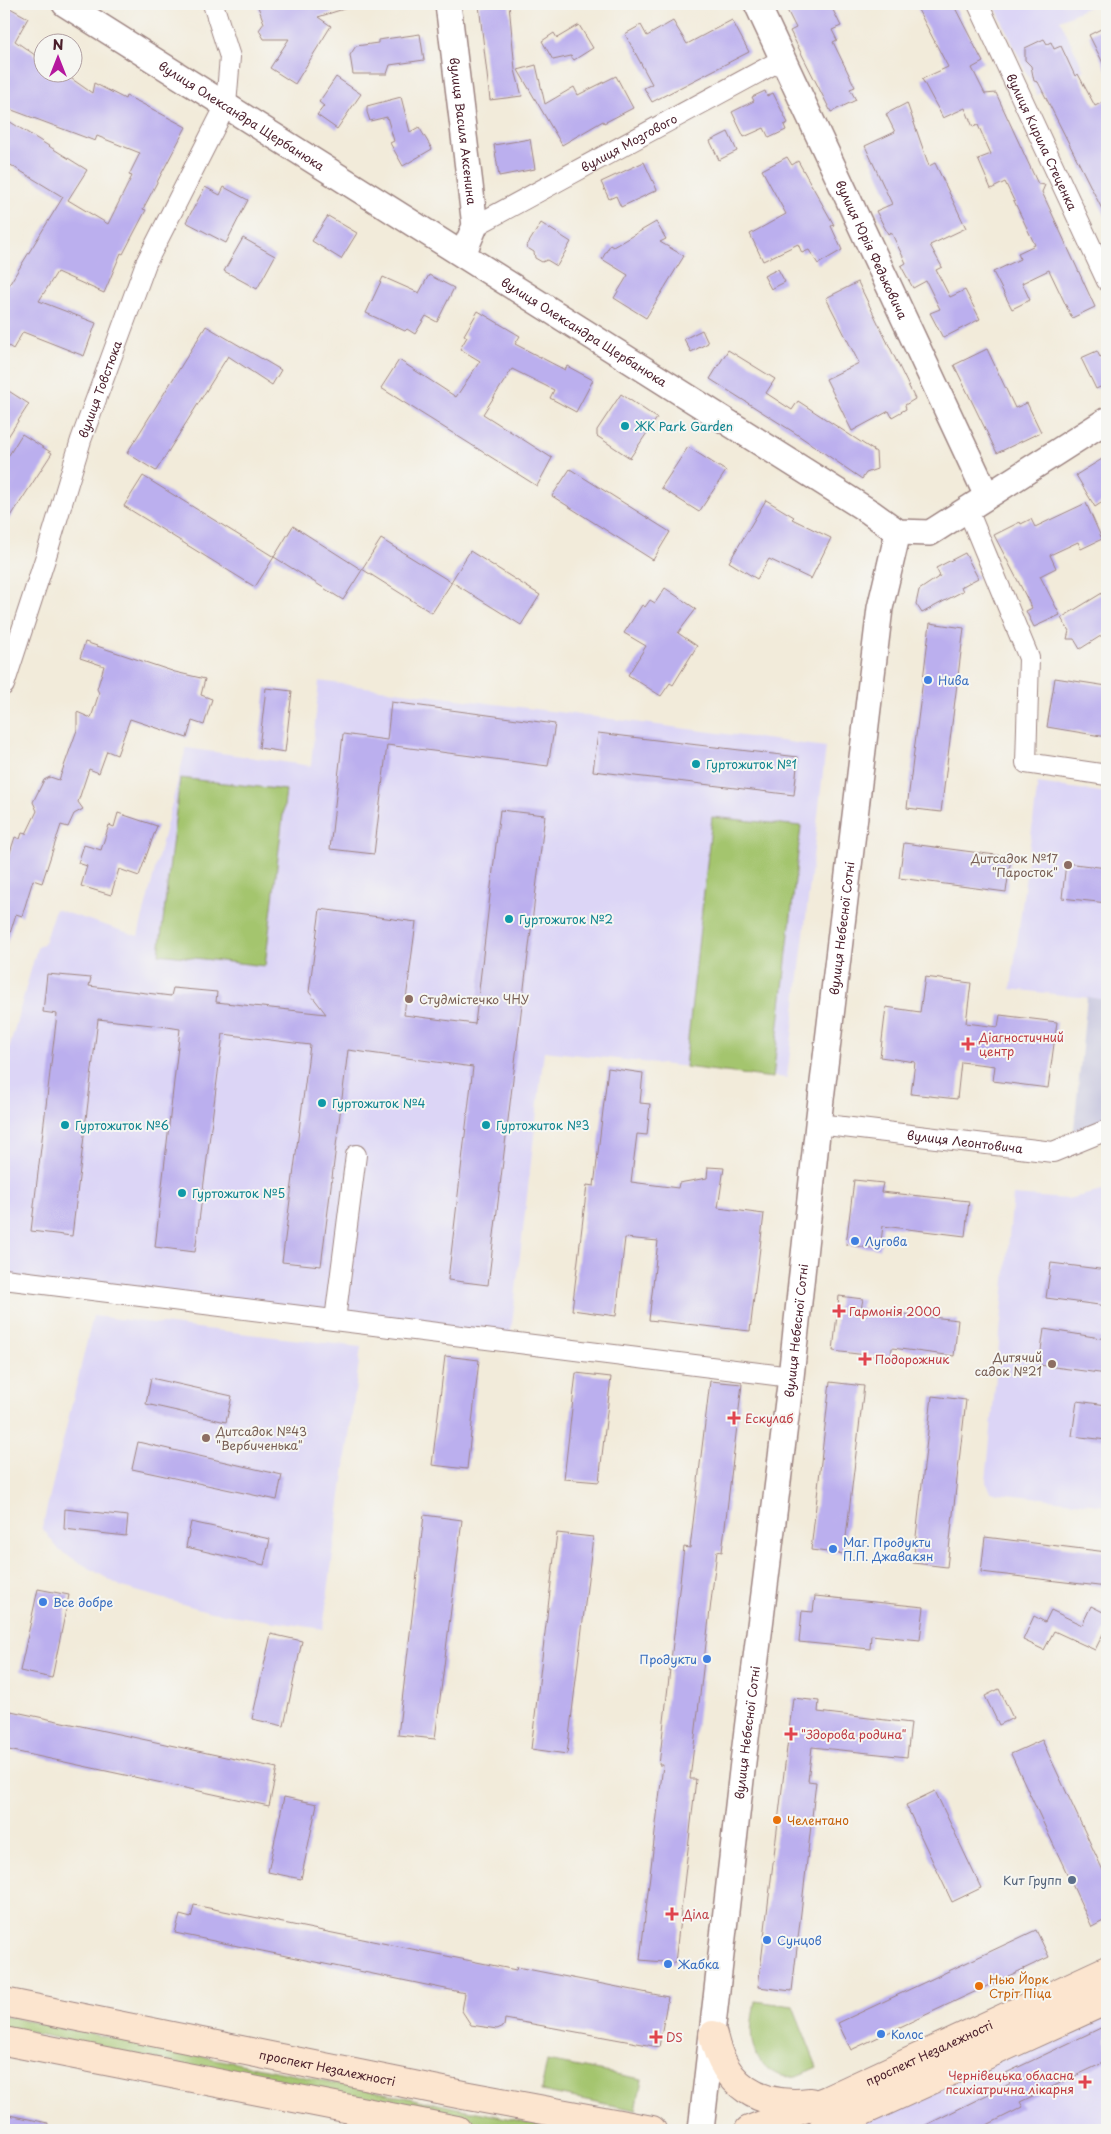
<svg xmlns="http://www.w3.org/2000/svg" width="1111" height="2134" font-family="'Playpen Sans',sans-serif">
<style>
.built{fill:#dcd5f6}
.industrial{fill:#c2c1dc}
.green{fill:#a4c56e;stroke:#77724c}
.building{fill:#bbafee}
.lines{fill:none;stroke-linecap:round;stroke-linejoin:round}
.minor-casing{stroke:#9e8582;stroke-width:22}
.tertiary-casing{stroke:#9e8582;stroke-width:28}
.secondary-casing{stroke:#9e8582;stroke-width:30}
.minor{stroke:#fff;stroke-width:20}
.tertiary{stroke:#fff;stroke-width:25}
.secondary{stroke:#fce5cf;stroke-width:28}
.culture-dot{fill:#0f9aa8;stroke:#f6f6f2;stroke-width:2}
.shop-dot{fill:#3f7fe0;stroke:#f6f6f2;stroke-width:2}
.education-dot{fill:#8d6e63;stroke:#f6f6f2;stroke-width:2}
.health-dot{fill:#e0444e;stroke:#f6f6f2;stroke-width:2}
.food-dot{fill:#e8710a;stroke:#f6f6f2;stroke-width:2}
.service-dot{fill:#5c6f8a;stroke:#f6f6f2;stroke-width:2}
.labels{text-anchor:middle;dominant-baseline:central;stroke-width:4;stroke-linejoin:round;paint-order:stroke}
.street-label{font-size:12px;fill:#4a1f2b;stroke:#f6f6f2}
.culture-label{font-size:12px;fill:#0d838f;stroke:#f6f6f2;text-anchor:start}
.shop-label{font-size:12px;fill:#366cbe;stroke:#f6f6f2;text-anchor:start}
.education-label{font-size:12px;fill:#785e54;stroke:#f6f6f2;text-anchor:end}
.health-label{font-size:12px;fill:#be3a42;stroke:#f6f6f2;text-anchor:start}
.food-label{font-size:12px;fill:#c56008;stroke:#f6f6f2;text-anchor:start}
.service-label{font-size:12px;fill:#4e5e75;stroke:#f6f6f2;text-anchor:end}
</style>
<rect width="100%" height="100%" fill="#f6f6f2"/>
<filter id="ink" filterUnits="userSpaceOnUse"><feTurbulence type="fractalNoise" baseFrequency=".02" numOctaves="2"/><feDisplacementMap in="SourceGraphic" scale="10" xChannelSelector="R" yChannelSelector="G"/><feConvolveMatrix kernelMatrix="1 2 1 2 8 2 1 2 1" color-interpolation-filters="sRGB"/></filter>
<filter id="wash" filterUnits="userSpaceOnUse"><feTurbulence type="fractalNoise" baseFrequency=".0096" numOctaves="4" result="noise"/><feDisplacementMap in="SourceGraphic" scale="20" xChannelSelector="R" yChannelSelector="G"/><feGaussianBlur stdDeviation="1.12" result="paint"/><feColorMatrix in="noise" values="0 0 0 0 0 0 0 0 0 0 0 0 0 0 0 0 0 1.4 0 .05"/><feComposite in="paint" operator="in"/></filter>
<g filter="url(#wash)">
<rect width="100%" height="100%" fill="#f2ebda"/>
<!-- built -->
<path class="built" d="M994,4H1095L1060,20L1084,70L1037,95Z
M319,681L826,747L787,1078L544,1051L510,1341L4,1278V1067L37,948L44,943L55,909L138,936L186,748L311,766Z
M1038,783L1107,793V1000L1011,989Z
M1107,1190V1506L991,1492L986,1482L1013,1195L1067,1199Z
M93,1316L361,1347L323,1629L211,1612L122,1587L60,1551L42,1528Z
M1107,1999V2130H820Z"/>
<!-- industrial -->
<path class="industrial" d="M1087,997L1107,1000V1127L1073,1139Z"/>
<!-- green -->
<path class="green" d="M180,778L286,790L265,966L159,954Z
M712,817L801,826L773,1078L685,1067Z
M755,2001L793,2006L817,2067C810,2070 803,2074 795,2076C774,2081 754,2060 752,2040C750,2028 753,2014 755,2001Z
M4,2016L566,2130H504L198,2068L4,2027Z
M547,2061L642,2079L636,2110L541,2091Z"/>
<g id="blocks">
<!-- building -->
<path class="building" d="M257,4H350V7L318,17L331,26L295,84L270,68L289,39H264L259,30L264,23Z
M492,4H509L515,70L522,96L490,100L479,5Z
M784,4H830L841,26L832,30L837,40L833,42L855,87L850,89L856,100L831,112L790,31L796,28Z
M915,4H953L983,62L972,68L985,94L996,93L1038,184L1045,185L1042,192L1095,307L1072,318L1049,270L1022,283L1030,300L1012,309L993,272L1020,259L1018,253L1035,245L1005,182L991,189L978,159L991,154L978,125L973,127L965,108L943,118L922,79L948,67Z
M10,8L28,18L15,41L42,60V72H62L92,93L94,83L125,99L126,96L139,102L186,127L143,209L146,210L123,254L121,253L104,293L57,272L39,301L96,323L84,356L23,332L13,349L4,343V282L9,285L63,197L4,161V118L87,170L68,200L108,224L132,176L129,175L140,153L97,136L95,141L4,107V20Z
M732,20L749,52L652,102L644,88L652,84L625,34L641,25L647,36L673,21L687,44Z
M579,25L593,48L574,60L571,56L553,60L542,41L554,33L557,38Z
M1107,26V71L1089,35Z
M420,34L424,60L390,65L387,74H353L350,55L356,46L378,43V40Z
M1044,39L1047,44L1051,42L1054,49L1061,46L1075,76L1078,74L1095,106L1107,100V219L1038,82L1034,81L1031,66L1025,60V48Z
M536,65L545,104L574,87L578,95L616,76L633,108L604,123L603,121L562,145L518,70Z
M336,77L361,94L337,129L317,115L324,106L319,102Z
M765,91L767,96L773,93L788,123L784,125L786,130L769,138L764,128L744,137L732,112L754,101L752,97Z
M401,97L410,132L419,127L432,149L403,166L390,143L394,141L387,117L370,121L367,112V106Z
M907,103L929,166L935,163L966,228L930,245L942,267L936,270L950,297L965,290L980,319L943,338L930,313L940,309L926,281L913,288L901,266L906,263L891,232L888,234L876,211L892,204L865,146L895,132L886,114Z
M728,132L737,151L719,160L710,141Z
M530,139L535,169L499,176L494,145Z
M787,157L792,165L798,161L834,225L831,226L842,250L818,264L809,250L802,253L798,244L763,261L750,234L786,214L762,170Z
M644,162L657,190L621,207L616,196L609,199L601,182Z
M205,187L220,195L224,187L248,200L226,243L186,222Z
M328,216L357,233L341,259L312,241Z
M656,222L666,239L660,242L684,256L646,318L614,298L628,275L602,259L610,245L613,247Z
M541,223L571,242L557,266L547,260L542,262L535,258L534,252L526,247Z
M243,238L275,256L257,289L224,271Z
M778,269L785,282L771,289L764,276Z
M429,275L454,288L437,322L426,316L415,334L407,329L405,331L366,313L383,277L419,293Z
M858,282L915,399L905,405L906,409L892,417L889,411L852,431L826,379L859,363L826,298Z
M478,311L520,336L515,344L565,370L567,366L593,380L576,412L550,398L554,390L512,369L483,414L552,458L537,486L381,388L399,360L456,397L480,361L460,349L467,337L464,335Z
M206,326L281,370L272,385L228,356L156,471L127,453Z
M702,330L708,343L691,352L684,339Z
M987,349L1015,408L1027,403L1041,432L997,453L954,365Z
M728,350L775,379L766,393L792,410L798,401L876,452L877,469L866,473L862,479L795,433L710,379Z
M1097,351L1100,357L1107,354V384L1096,389L1081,358Z
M4,388L29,404L4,443Z
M621,394L657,418L630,458L597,436V430Z
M22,434L52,453L4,527V463Z
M688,447L726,471L699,512L661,488Z
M1107,456V499L1095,507L1076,475Z
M570,469L670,532L653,560L552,496Z
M143,476L274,557L293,526L362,570L343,600L274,557L255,587L124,506Z
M766,500L794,517L792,519L831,538L811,579L769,559L757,579L729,562Z
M1086,503L1102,539L1081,549L1078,542L1050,555L1056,568L1040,576L1060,615L1034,627L1026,611L1032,608L994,535L1020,522L1021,524L1031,519L1035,527Z
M381,539L451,582L470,551L540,595L521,625L452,582L432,613L362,569Z
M965,553L978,578L961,587L963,591L922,613L916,604L919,590L940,576L936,568Z
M665,588L696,609L678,633L697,646L673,685L670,683L661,696L628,675L646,646L624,633L642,605L645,607L650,600L655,603Z
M1107,590V632L1080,649L1074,639H1067L1069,631L1061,618Z
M930,623L964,628L941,812L907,808Z
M85,642L175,672L205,679L201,695L212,699L204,725L192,721L187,738L130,719L117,755L107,751L99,773L89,769L78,802L83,809L74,814L68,827L61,825L42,883L33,880L22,916L16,914L7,943L4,942V871L15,837L20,839L22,833L26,834L37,811L33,802L44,780L50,777L59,780L77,730V712L91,718L99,693L97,689L104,666L80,658Z
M1055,678L1107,686V737L1047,727Z
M266,688L292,691L285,752L259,748Z
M391,702L555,724L548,766L387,745L374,854L330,849L343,734L387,740Z
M598,733L798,757L794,795L593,771Z
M500,810L545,815L488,1285L448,1280L473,1067L348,1050L321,1266L282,1262L310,1045L223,1034L195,1252L155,1247L180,1029L161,1026L98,1019L72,1236L31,1231L57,1014L43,1012L47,974L91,978L89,986L171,996L173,988L217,992L216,1002L326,1014L309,992L320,909L416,922L404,1015L475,1024Z
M118,813L157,826L139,876L119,869L111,895L81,886L87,866L78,863L84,845L101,850L109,825L114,827Z
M904,843L1011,857L1006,892L899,878Z
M1066,863L1107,868V903L1062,898Z
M925,977L971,983L966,1023L998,1027L1000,1015L1057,1022L1048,1088L993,1081L995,1066L961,1062L957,1099L911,1094L915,1062L880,1057L886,1007L920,1012Z
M608,1068L643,1073L640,1103L650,1104L647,1135L637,1134L631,1182L678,1188L679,1183L707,1178L708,1167L724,1168L718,1208L764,1214L750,1331L649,1320L658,1241L625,1238L616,1316L572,1310L587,1185L594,1186Z
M854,1180L883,1183L881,1192L969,1201L965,1236L883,1226L880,1249L846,1245Z
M1051,1263L1107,1270V1306L1046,1298Z
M839,1296L863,1299L861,1309L958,1320L954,1356L892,1348L891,1358L833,1351Z
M1044,1329L1107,1339V1374L1039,1365Z
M445,1356L479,1360L467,1469L432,1465Z
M576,1373L611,1377L599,1482L564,1479Z
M151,1378L232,1396L226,1422L146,1404Z
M710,1381L742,1384L722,1552L717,1551L690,1779H696L675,1963L640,1960L663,1765H659L684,1547L690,1548Z
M830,1382L864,1386L844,1554L811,1550Z
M932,1396L966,1400L947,1567L913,1563Z
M1077,1401L1107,1405V1440L1072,1436Z
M138,1442L282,1475L277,1500L132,1469Z
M65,1509L128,1516L126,1536L64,1529Z
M424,1515L462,1520L435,1739L398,1735Z
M191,1522L270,1539L264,1565L186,1547Z
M557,1533L593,1537L567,1754L531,1749Z
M985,1537L1107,1552V1587L981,1572Z
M38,1589L69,1595L52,1678L20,1671Z
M815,1596L924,1607L920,1640L871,1635L870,1649L799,1642L802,1611L813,1612Z
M1091,1606L1107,1614V1626L1095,1650L1054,1631L1044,1650L1023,1640L1034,1616L1045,1622L1051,1610L1082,1625Z
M271,1634L302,1641L284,1726L252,1719Z
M999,1689L1013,1718L999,1725L985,1696Z
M793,1698L819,1701L818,1712L911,1723L907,1757L812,1747L808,1781L816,1782L792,1991L758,1987Z
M11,1711L277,1768L269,1806L4,1749Z
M1042,1740L1107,1879V1919L1092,1927L1011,1754Z
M935,1791L981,1888L952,1902L906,1805Z
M284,1797L317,1804L301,1879L268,1872Z
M194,1905L516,1970L517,1967L668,1997L659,2047L505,2019L504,2026L497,2029L471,2025L462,2011L465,1993L175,1933L180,1915L191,1918Z
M1036,1930L1049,1957L851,2050L838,2023Z
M1107,2025V2061L1020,2102L1023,2107L977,2130H916L1011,2083L1006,2073Z
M4,2114L48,2123L47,2130H4Z"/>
</g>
</g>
<g filter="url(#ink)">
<use href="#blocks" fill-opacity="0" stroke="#9e8582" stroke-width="1"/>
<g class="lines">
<defs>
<g id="minor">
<path id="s1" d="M978,4L1107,281"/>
<path id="s2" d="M475,226L783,59"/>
<path d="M967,508L1029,658L1026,763L1107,775"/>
<path id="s3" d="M4,685L46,556L81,440L146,263L226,105L230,57L213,4"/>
<path id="s4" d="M818,1124L1053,1152L1107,1130"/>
<path d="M4,1279L791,1377"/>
<path d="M335,1320L356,1155"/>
</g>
<g id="tertiary">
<path id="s5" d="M65,4L870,512L898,532L930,533L1107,420"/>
<path id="s6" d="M448,4L475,226L463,254"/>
<path id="s7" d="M757,4L987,496"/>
<path id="s8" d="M701,2130L743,1762L791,1377L818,1124L880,608L898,532"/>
</g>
<g id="secondary">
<path id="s9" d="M4,2002L463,2095L652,2130"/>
<path d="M713,2035C724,2085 759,2108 810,2102"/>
<path d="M4,2041L457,2130"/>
<path id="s10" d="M749,2130L827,2100L1107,1970"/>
<path d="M822,2130L1107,2000"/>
</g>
</defs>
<!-- minor casing -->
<use href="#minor" class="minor-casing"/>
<!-- tertiary casing -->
<use href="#tertiary" class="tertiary-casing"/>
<!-- secondary casing -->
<use href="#secondary" class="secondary-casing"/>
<!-- minor -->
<use href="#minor" class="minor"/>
<!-- tertiary -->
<use href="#tertiary" class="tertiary"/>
<!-- secondary -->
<use href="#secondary" class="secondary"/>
</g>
</g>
<!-- markers -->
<g class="culture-dot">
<circle cx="625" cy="426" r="5"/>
<circle cx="696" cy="764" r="5"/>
<circle cx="509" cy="919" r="5"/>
<circle cx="322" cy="1103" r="5"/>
<circle cx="65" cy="1125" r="5"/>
<circle cx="486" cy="1125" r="5"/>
<circle cx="182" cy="1193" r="5"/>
</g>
<g class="shop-dot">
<circle cx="928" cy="680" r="5"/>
<circle cx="855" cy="1241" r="5"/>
<circle cx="833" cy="1549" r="5"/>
<circle cx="43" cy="1602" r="5"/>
<circle cx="707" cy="1659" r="5"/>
<circle cx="767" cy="1940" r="5"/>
<circle cx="668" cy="1964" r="5"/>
<circle cx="881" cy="2034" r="5"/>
</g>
<g class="education-dot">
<circle cx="1068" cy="865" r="5"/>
<circle cx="409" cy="999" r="5"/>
<circle cx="1052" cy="1364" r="5"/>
<circle cx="206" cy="1438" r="5"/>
</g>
<g class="health-dot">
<path d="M965.5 1036.5h5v5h5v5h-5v5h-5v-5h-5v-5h5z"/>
<path d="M836.5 1303.5h5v5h5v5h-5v5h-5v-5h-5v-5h5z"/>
<path d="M862.5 1351.5h5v5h5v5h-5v5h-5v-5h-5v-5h5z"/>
<path d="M731.5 1410.5h5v5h5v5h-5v5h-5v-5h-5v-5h5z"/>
<path d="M788.5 1726.5h5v5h5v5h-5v5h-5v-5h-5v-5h5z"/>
<path d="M669.5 1906.5h5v5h5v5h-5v5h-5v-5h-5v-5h5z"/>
<path d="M653.5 2029.5h5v5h5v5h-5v5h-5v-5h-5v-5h5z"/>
<path d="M1082.5 2074.5h5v5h5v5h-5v5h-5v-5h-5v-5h5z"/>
</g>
<g class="food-dot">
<circle cx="777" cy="1820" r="5"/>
<circle cx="979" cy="1986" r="5"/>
</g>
<circle class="service-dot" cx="1072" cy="1880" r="5"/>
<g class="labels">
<!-- street labels -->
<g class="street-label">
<text stroke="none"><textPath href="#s5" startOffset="209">вулиця Олександра Щербанюка</textPath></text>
<text stroke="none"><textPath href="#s6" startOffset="128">вулиця Василя Аксенина</textPath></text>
<text stroke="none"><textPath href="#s2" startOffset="175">вулиця Мозгового</textPath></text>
<text stroke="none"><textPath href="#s1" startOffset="152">вулиця Кирила Стеценка</textPath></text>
<text stroke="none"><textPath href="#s7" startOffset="271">вулиця Юрія Федьковича</textPath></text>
<text stroke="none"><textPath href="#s5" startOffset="614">вулиця Олександра Щербанюка</textPath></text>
<text stroke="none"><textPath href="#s3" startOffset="311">вулиця Товстюка</textPath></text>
<text stroke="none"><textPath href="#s8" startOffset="1210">вулиця Небесної Сотні</textPath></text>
<text stroke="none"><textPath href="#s4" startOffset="148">вулиця Леонтовича</textPath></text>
<text stroke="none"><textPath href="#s8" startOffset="805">вулиця Небесної Сотні</textPath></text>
<text stroke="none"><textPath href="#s8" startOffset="400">вулиця Небесної Сотні</textPath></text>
<text stroke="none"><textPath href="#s10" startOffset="196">проспект Незалежності</textPath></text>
<text stroke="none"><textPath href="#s9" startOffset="330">проспект Незалежності</textPath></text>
</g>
<!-- culture labels -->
<g class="culture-label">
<text x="635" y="426">ЖК Park Garden</text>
<text x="706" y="764">Гуртожиток №1</text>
<text x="519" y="919">Гуртожиток №2</text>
<text x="332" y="1103">Гуртожиток №4</text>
<text x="75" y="1125">Гуртожиток №6</text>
<text x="496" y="1125">Гуртожиток №3</text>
<text x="192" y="1193">Гуртожиток №5</text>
</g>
<!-- shop labels -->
<g class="shop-label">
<text x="938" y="680">Нива</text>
<text x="865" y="1241">Лугова</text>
<text x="843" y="1542">Маг. Продукти<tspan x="843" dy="14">П.П. Джавакян</tspan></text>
<text x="53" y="1602">Все добре</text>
<text x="697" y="1659" text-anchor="end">Продукти</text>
<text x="777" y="1940">Сунцов</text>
<text x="678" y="1964">Жабка</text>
<text x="891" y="2034">Колос</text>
</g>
<!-- education labels -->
<g class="education-label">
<text x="1058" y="858">Дитсадок №17<tspan x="1058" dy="14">"Паросток"</tspan></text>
<text x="419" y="999" text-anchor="start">Студмістечко ЧНУ</text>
<text x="1042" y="1357">Дитячий<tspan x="1042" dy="14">садок №21</tspan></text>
<text x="216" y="1431" text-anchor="start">Дитсадок №43<tspan x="216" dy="14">"Вербиченька"</tspan></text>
</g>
<!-- health labels -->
<g class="health-label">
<text x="979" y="1037">Діагностичний<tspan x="979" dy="14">центр</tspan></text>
<text x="849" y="1311">Гармонія 2000</text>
<text x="875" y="1359">Подорожник</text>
<text x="745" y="1418">Ескулаб</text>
<text x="801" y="1734">"Здорова родина"</text>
<text x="683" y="1914">Діла</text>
<text x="666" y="2037">DS</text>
<text x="1074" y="2075" text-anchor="end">Чернівецька обласна<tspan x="1074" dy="14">психіатрична лікарня</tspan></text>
</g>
<!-- food labels -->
<g class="food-label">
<text x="787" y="1820">Челентано</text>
<text x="989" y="1979">Нью Йорк<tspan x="989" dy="14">Стріт Піца</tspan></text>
</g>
<!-- service labels -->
<g class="service-label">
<text x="1062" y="1880">Кит Групп</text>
</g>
</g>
<!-- margin -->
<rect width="1111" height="2134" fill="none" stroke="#f6f6f2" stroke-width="20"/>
<!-- north arrow -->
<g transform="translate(58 58)"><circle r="24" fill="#f6f6f2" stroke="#b1a0a2"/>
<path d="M0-4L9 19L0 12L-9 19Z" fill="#b5179e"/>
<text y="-8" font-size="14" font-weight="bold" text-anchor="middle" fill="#4a1f2b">N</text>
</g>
</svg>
